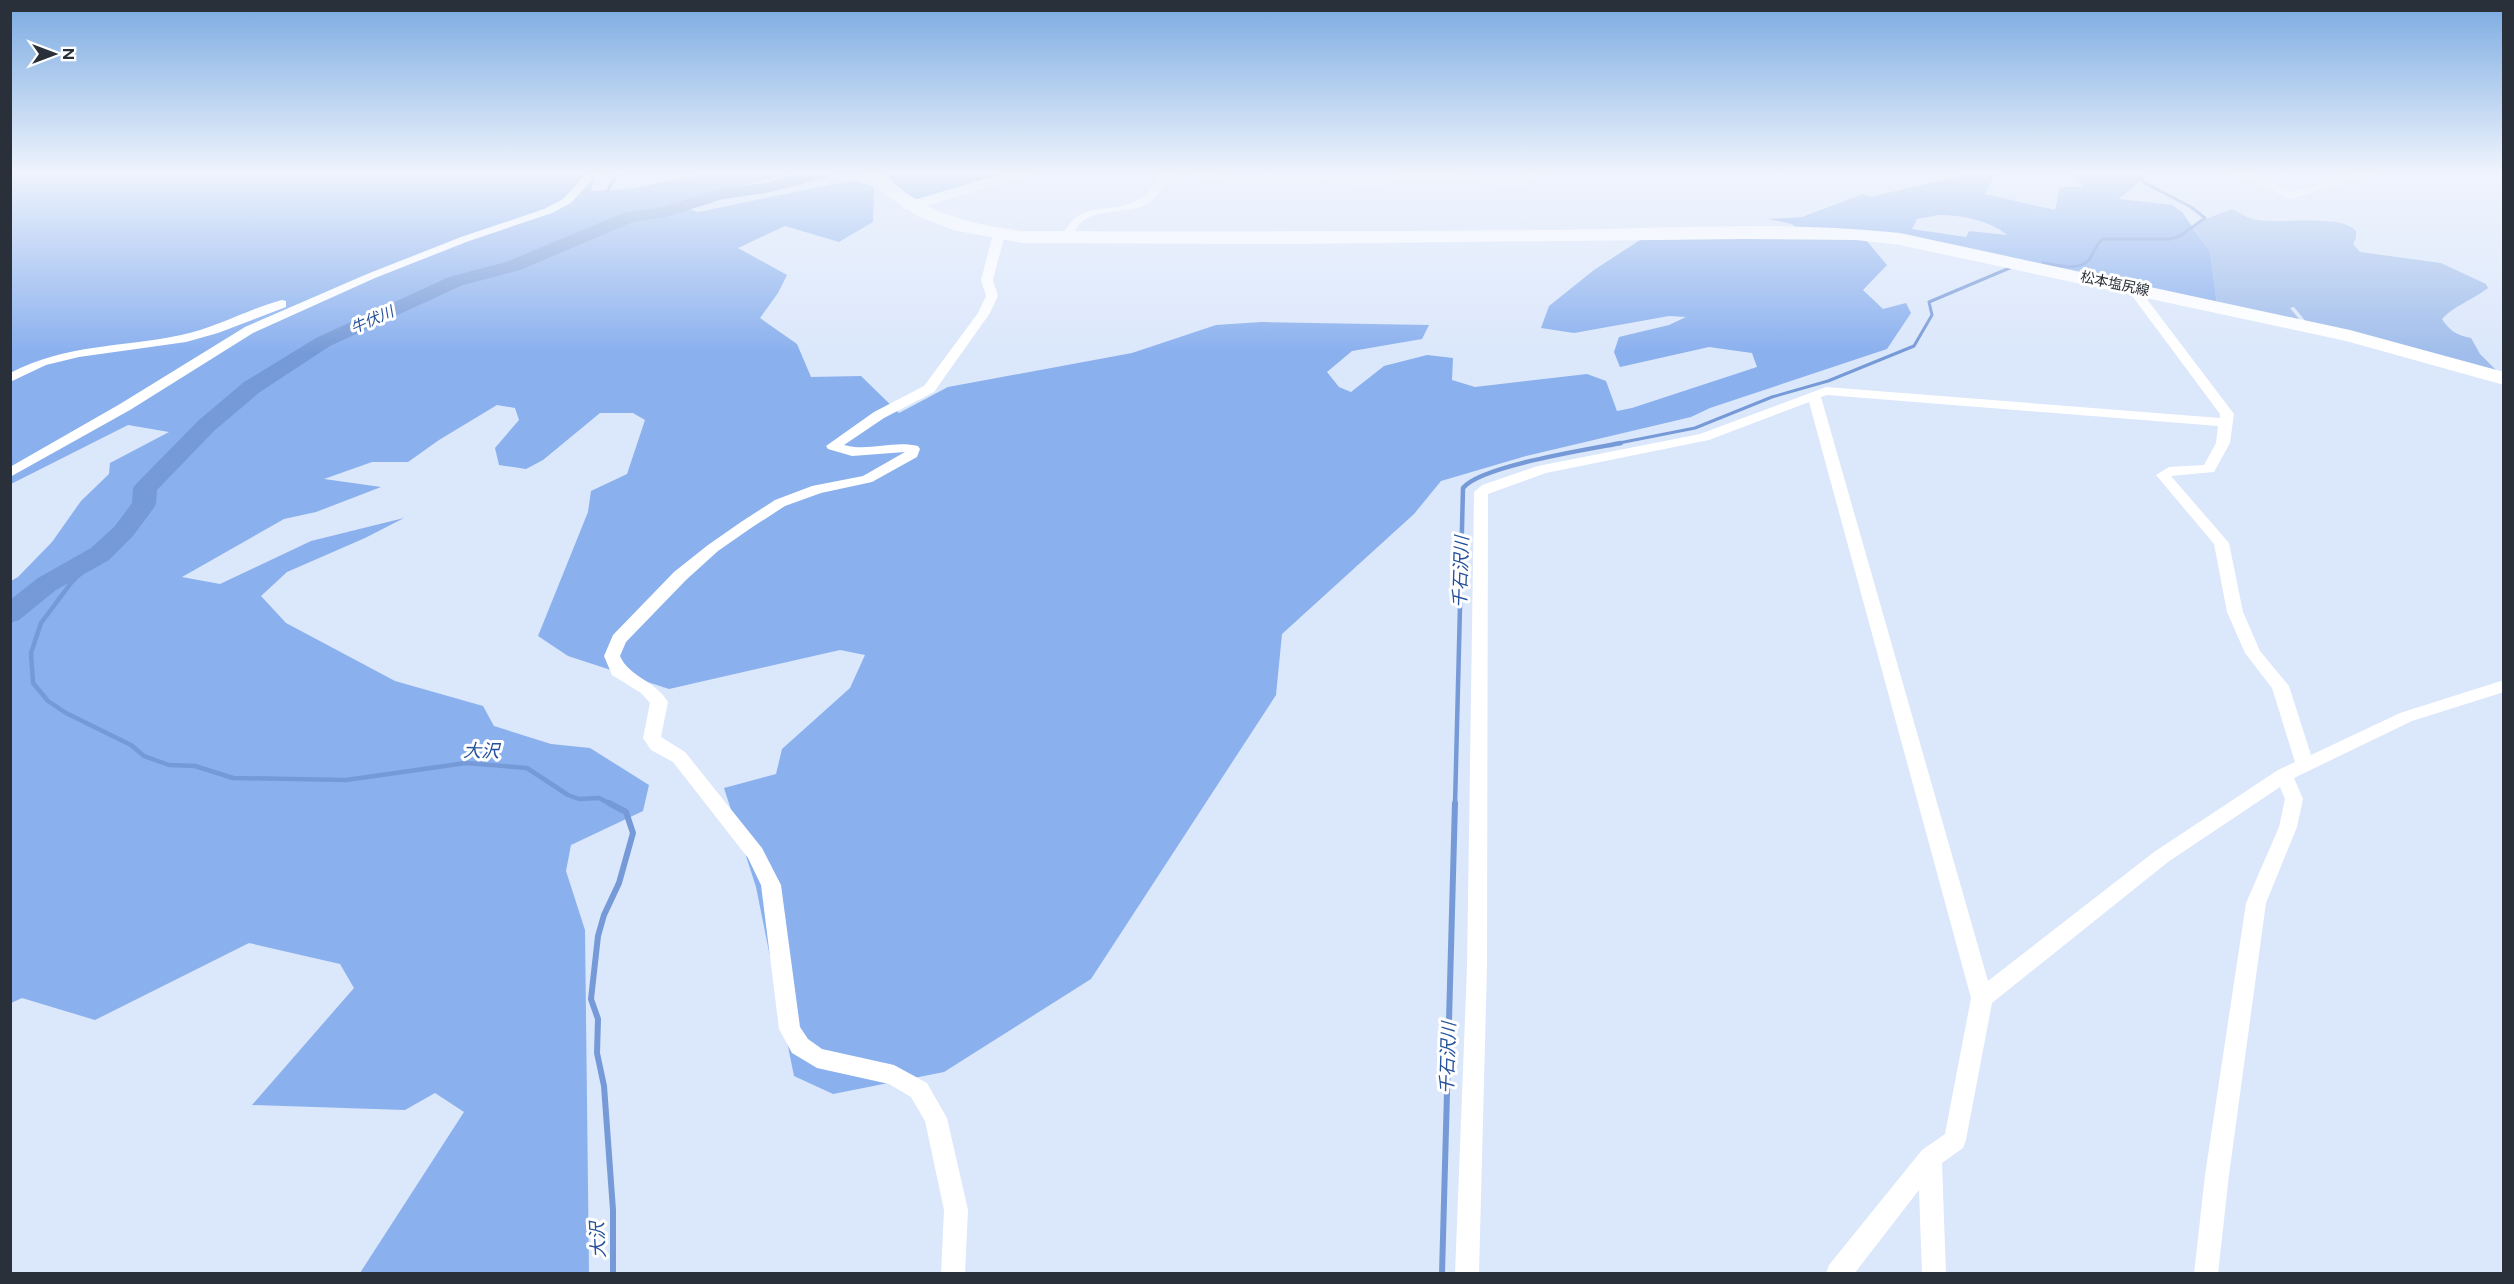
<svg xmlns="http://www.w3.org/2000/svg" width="2514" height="1284" font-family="Figtree,'Noto Sans JP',sans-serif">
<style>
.green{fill:#a0bdeb}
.forest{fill:#8ab0ee;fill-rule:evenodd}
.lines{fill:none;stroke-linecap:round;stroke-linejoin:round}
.stream-far2{stroke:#769ad7;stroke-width:3}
.stream-far1{stroke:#769ad7;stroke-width:4.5}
.stream{stroke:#769ad7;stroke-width:6}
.river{fill:#769ad7;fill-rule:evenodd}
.street{fill:#fff;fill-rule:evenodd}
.secondary{fill:#fff;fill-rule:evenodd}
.primary{fill:#fff;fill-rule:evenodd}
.labels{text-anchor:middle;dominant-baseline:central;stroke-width:6;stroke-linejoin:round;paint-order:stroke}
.far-street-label{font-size:14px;fill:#2a3039;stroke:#fff}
.far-water-label{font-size:15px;font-style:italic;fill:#25519a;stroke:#fff}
.water-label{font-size:18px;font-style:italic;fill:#25519a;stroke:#fff}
</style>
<rect width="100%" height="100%" fill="#dbe7fb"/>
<!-- green -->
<path class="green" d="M2232,209C2240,213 2249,219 2258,220C2281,224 2342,214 2356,231V238L2353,244L2360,252L2441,263L2486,284L2488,288C2474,299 2452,307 2442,319C2450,331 2456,335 2471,338L2480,354L2498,372L2307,323L2294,307L2290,308L2300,320L2217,304L2210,252L2193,227L2206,219Z"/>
<!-- forest -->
<path class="forest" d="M11,173H595L591,191L631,189L707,173H791L674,203L698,212L854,180L874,187L873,222L839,242L785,226L738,248L787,275L778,293L760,318L797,344L811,377L861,376L899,413L948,387L1132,353L1216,325L1261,322L1429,325L1422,339L1352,351L1327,372L1339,387L1351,392L1384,366L1427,355L1453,358L1452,380L1475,387L1587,374L1606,381L1617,411L1632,408L1757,367L1752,353L1709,347L1620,367L1614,352L1619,337L1669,325L1686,317L1669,316L1574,333L1541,328L1549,306L1594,270L1640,240L1778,237L1866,240L1887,265L1863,290L1883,309L1906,303L1911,313L1887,349L1710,408L1691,417L1526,456L1441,481L1414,514L1282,634L1276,695L1091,979L944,1072L833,1094L794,1076L756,887L724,788L776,774L782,749L850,688L865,655L840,650L669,689L568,656L538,636L588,512L591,491L627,474L645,420L633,413H600L543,460L526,469L499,465L495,448L519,420L515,408L497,405L439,440L408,462H372L324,479L381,487L316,512L284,519L182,577L220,584L311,541L404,518L365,538L287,572L261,596L286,623L395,681L483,706L494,726L551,744L590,748L649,785L643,811L571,845L566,871L585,930L589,1273H360L464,1112L435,1093L405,1110L252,1105L354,988L340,964L249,943L95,1020L22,998L11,1003V581L18,577L52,542L81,501L109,474L110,463L169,432L128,425L11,484Z
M884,173H1009L917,200L900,189Z
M1963,173H1996L1985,194L2055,210L2060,187H2084L2074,176L2079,173H2139L2140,181L2119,199L2172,205L2182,212L2210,252L2217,304L1922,240L1800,231L1792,224L1768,219L1802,217L1863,194L1870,197L1964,175ZM1938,215C1961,215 1989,220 2007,235L1969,231L1966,237L1912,229L1917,219Z"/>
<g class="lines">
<!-- stream-far2 -->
<path class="stream-far2" d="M606,193L618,173
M2043,263C2060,265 2084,273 2092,255C2095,249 2097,243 2103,239H2170L2180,236L2205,218L2191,207L2143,182L2141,173
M1614,444L1695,428L1772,397L1828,381L1914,346L1932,315L1929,302L2012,267"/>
<!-- stream-far1 -->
<path class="stream-far1" d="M100,554L71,583L41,623L31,653L33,683L48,701L66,713L131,745L144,756L169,765L195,766L233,778L346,780L466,763L527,768L568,795L579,799L599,798L612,805
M1455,805L1463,488C1480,466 1590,449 1621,443"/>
<!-- stream -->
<path class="stream" d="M609,803L626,812L633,833L619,883L604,915L598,936L591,999L598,1019L597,1053L604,1086L613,1210V1274
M1442,1274L1455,803"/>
<!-- river -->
<path class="river" d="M802,173H831L829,177L766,193L723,199L666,217L633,222L520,270L463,285L330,346L260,392L215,430L157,490L156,504L153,509L133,536L109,560L56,590L19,620L10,623V600L38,578L91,548L115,526L132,503L133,488L137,483L199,420L244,382L316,338L449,277L506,262L623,213L663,207L720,189L765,183Z"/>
<!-- street -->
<path class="street" d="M587,173H598L571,203L552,213L469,241L375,278L253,333L130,410L10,477V467L120,404L245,327L367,274L461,237L544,209L563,199Z
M1162,173H1173C1166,183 1159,196 1149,203C1128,216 1092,206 1077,227C1075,231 1073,236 1071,240H1063L1061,238C1081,195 1110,218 1141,198C1150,193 1156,182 1162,173Z
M1191,173L1274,179L1323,176L1373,179L1402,174H1432L1490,176L1518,180L1527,173H1539L1520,187C1482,181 1444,179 1405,180C1394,180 1384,184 1373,185C1357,186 1340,182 1323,182C1292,182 1216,190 1191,173Z
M2234,173H2249L2292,192L2357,173H2375L2291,199Z
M999,231L1005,234L993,280L998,296L990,313L934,392L884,418L844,445C868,452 893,440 918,446L920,449L917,457L872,482L821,493L785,506L751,528L718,551L686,580L626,642L620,656C629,677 656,681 668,702L661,737L685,752L762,848L781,885L800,1027L808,1039L822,1049L894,1065L927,1083L947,1118L968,1210L965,1274H941L944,1210L925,1121L911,1097L889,1084L817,1068L792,1053L779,1029L761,885L748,858L673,762L651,750L643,738L650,703L641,693L612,675L604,656L613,635L674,572L708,545L741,522L775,500L812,486L863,476L905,452L852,456L828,449L826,446L874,412L924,386L978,313L986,296L981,280L993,234Z
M2133,285L2137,286L2234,414L2230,443L2214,472L2171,476L2229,543L2243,612L2260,651L2289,686L2311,755L2400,713L2504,680V692L2412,721L2294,778L2303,799L2297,827L2266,903L2229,1175L2218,1274H2194L2205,1175L2246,903L2279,827L2285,799L2280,787L2168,862L1992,1003L1966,1140L1963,1148L1942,1163L1946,1274H1922L1919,1190L1854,1274H1826L1829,1265L1922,1150L1945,1134L1971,998L1809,402L1709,440L1546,473L1488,494L1487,967L1479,1274H1455L1467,967L1474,492L1482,485L1538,466L1700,434L1826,387L2220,418V414L2127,289ZM1827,395L2218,426L2216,443L2204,465L2169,467L2156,475L2214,544L2227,612L2245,653L2272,688L2295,762L2278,770L2154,852L1988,981L1821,397Z
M282,300L286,301V307L218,333L186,342L79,357L46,365L10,382V373C69,343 120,348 181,335C216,328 248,309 282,300Z"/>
<!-- secondary -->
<path class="secondary" d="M1004,173H1028L1026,176L916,209H904L902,206L904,203Z"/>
<!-- primary -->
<path class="primary" d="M865,173H883C922,213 969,224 1022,231C1200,232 1378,231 1556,230C1670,228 1787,221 1900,233L2350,330L2504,372V385L2346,341L1900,245L1856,240L1743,239L1286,244L1022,243L953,230L916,215L882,192Z"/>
</g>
<!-- sky -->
<linearGradient id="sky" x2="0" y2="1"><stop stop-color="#7aaae1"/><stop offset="0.49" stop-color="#eff4fd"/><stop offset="1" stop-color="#eff4fd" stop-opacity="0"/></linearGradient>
<rect width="2514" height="353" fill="url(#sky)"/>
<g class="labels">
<!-- far-street labels -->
<g class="far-street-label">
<text transform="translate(2115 284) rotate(12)">松本塩尻線</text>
</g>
<!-- far-water labels -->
<g class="far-water-label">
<text transform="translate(372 320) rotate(-24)">牛伏川</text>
</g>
<!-- water labels -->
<g class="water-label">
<text transform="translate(1461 572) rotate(-88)">千石沢川</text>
<text transform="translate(481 751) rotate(1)">大沢</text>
<text transform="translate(1448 1058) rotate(-88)">千石沢川</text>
<text transform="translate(598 1240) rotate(-93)">大沢</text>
</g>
</g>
<!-- border -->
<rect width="2514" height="1284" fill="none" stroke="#2a3039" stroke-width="24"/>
<!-- north arrow -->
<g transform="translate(54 54) rotate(90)" stroke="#ffffff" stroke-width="4.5" paint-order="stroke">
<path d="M0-4.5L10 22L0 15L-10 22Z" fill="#2a3039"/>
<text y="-9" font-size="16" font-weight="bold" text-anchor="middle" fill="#2a3039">N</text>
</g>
</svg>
